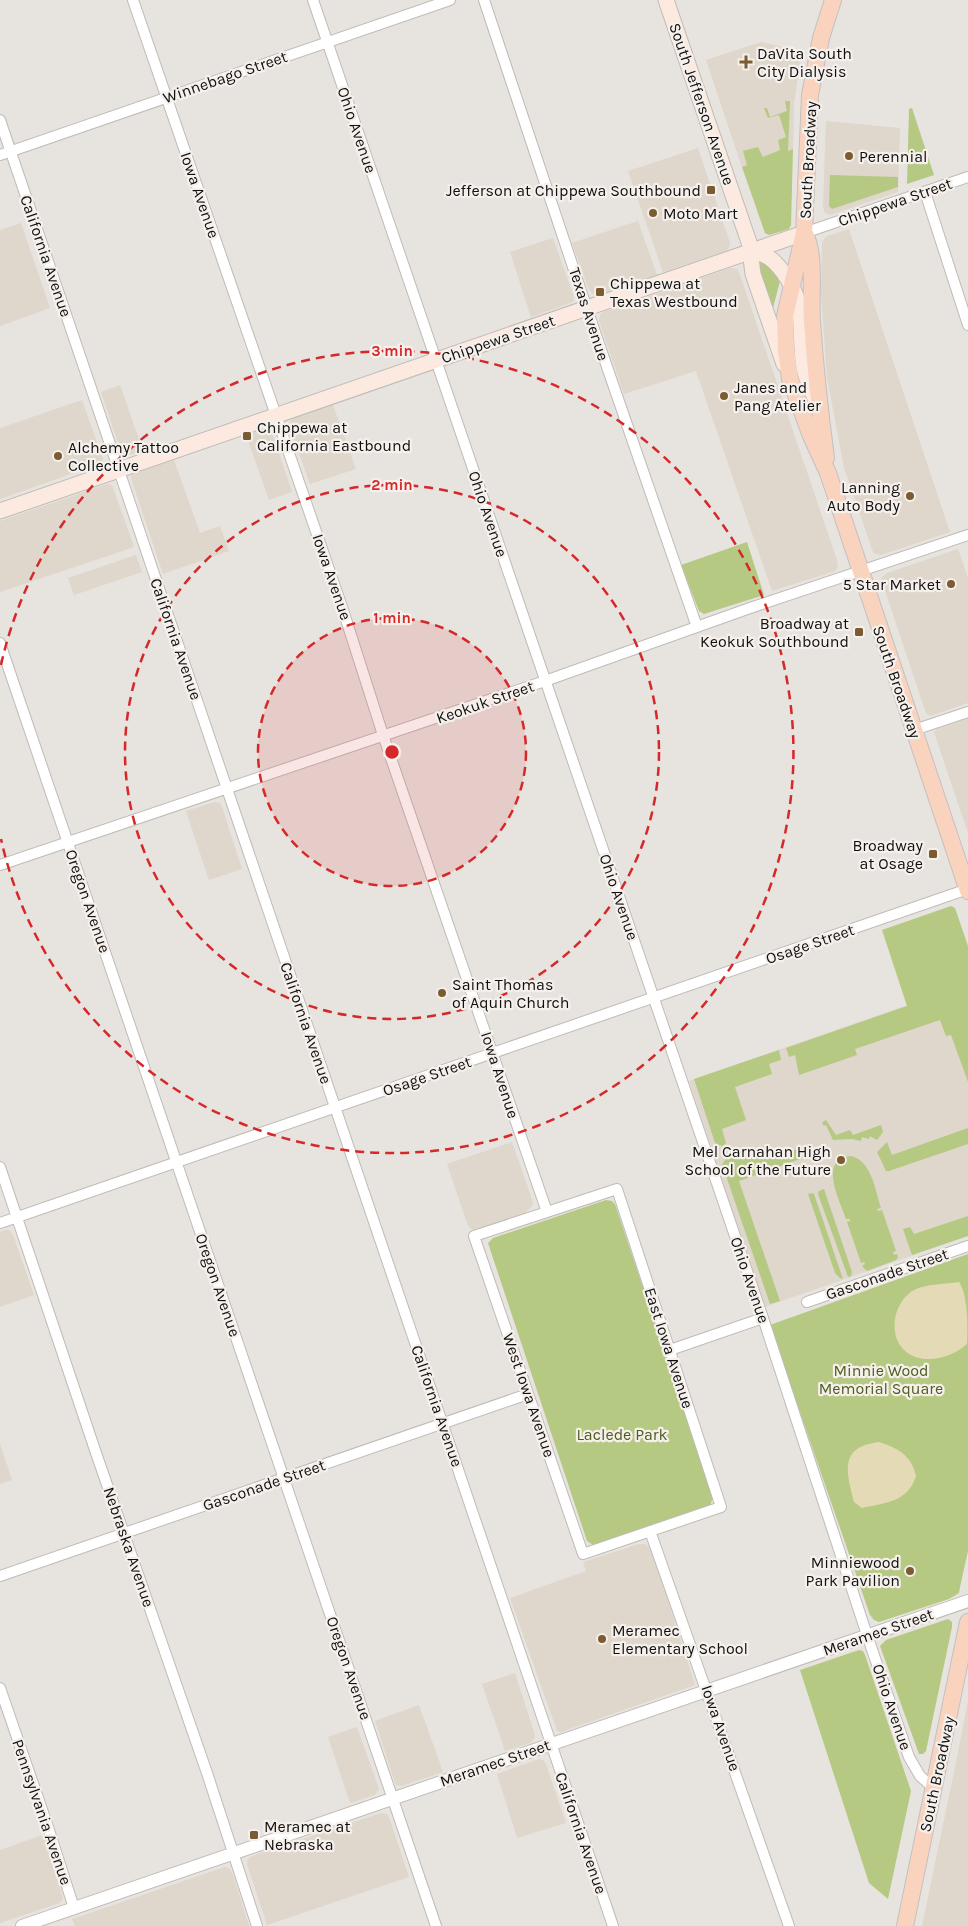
<svg xmlns="http://www.w3.org/2000/svg" width="968" height="1926" font-family="Karla,sans-serif">
<style>
.built{fill:#dfd6cc}
.green{fill:#b5c982}
.sand{fill:#e4dbb6}
.lines{fill:none;stroke-linecap:round;stroke-linejoin:round}
.minor-casing{stroke:#bfbbb7;stroke-width:12}
.tertiary-casing{stroke:#bfbbb7;stroke-width:14}
.secondary-casing{stroke:#bfbbb7;stroke-width:17}
.primary-casing{stroke:#c1c1c1;stroke-width:18}
.minor{stroke:#fff;stroke-width:10}
.tertiary{stroke:#fff;stroke-width:12}
.secondary{stroke:#fce9df;stroke-width:15}
.primary{stroke:#fad3bf;stroke-width:16}
.ring{fill:none;stroke:#d62828;stroke-width:2.5;stroke-dasharray:9 6}
.poi-dot{fill:#7b5b31;stroke:#f5f0ec;stroke-width:2}
.labels{text-anchor:middle;dominant-baseline:central;stroke-width:4.5;stroke-linejoin:round;paint-order:stroke}
.poi-label{font-size:16px;fill:#11100f;stroke:#f5f0ec;text-anchor:start}
.street-label{font-size:16px;fill:#11100f;stroke:#f5f0ec}
.park-label{font-size:16px;fill:#4e5d1e;stroke:#f5f0ec}
.centre{fill:#d62828;stroke:#f5f0ec;stroke-width:2.5}
.ring-label{font-size:15px;text-anchor:middle;font-weight:bold;fill:#d62828;stroke:#f5f0ec;stroke-width:4.5;stroke-linejoin:round;paint-order:stroke}
</style>
<rect width="100%" height="100%" fill="#e7e3df"/>
<!-- built -->
<path class="built" d="M761,42L802,51L794,103L793,149L742,167L706,60Z
M826,121L900,128L898,192L830,215L825,213L823,207Z
M698,148L730,243L729,248L726,251L663,272L628,171Z
M638,221L657,275L597,295L593,294L589,290L572,243Z
M21,223L50,308L0,326V230Z
M849,229L950,532L881,555L875,554L873,552L844,468L827,377L821,294L822,242L827,236Z
M553,238L574,297L573,302L531,317L510,252Z
M730,268L737,269L739,272L837,560L838,567L835,571L772,591L696,371L624,394L599,321L600,315L603,312Z
M120,385L143,451L126,456L122,455L101,392Z
M82,400L103,459L102,463L0,499V428Z
M333,405L356,469L310,484L289,425L290,421L294,418Z
M266,429L272,432L292,492L269,500L246,435Z
M174,460L200,533L220,526L229,551L163,574L131,478L132,474L137,472Z
M108,484L112,485L134,547L0,592V521Z
M958,549L968,578V703L930,716L926,713L881,578L887,573Z
M136,555L142,572L74,595L68,578Z
M968,718V833L934,732L937,729Z
M215,802L220,803L222,807L242,869L209,880L186,811Z
M968,984V1236L765,1307L689,1081Z
M512,1142L533,1202L532,1206L524,1214L473,1230L468,1226L447,1164Z
M5,1230H9L13,1235L34,1295L0,1307V1232Z
M0,1443L12,1480L0,1484Z
M639,1544H645L649,1546L652,1550L695,1685L561,1732L557,1731L510,1598L586,1571L583,1562Z
M515,1673L535,1735L534,1739L530,1743L505,1751L482,1684Z
M968,1701V1926H922L954,1772Z
M419,1705L443,1772L402,1786L397,1785L395,1783L375,1721Z
M357,1727L379,1789L375,1795L350,1803L328,1737Z
M539,1759L543,1760L546,1764L566,1823L517,1838L497,1774Z
M381,1813L387,1814L390,1820L409,1877L267,1925L247,1864L248,1859L252,1856Z
M43,1835L63,1898L60,1903L0,1923V1850Z
M225,1867L230,1869L233,1875L249,1926H75L72,1919Z"/>
<!-- green -->
<path class="green" d="M785,101H790L788,151L793,149L791,225L789,229L769,235L765,233L742,167L747,165L743,151L758,147L763,157L780,150L778,140L786,137L779,115L768,118L764,108H767L770,117L787,111Z
M912,108L934,175L907,184L909,109Z
M830,175L898,177V187L832,209L829,206Z
M762,260L779,277L780,281L773,308L756,262Z
M747,542L764,595L704,614L699,611L681,565Z
M951,906L955,908L968,946V1082L951,1035L946,1036L940,1020L855,1049L857,1055L799,1075L795,1055L789,1057L786,1048L907,1006L882,930Z
M779,1050L781,1060L769,1064L772,1074L735,1087L746,1120L722,1129L726,1143L722,1147L721,1145H718L719,1149H717L694,1079Z
M826,1120L836,1135L850,1130L853,1135L881,1125L883,1132L877,1140L870,1136L869,1139L862,1137L861,1141L852,1139L833,1140L826,1125L824,1126L822,1123Z
M968,1128V1144L889,1171H886L877,1152L887,1142L892,1155Z
M809,1145L810,1146L803,1158L739,1181L780,1301L770,1304L722,1164L726,1159L755,1148L758,1150L767,1148L774,1157Z
M851,1156C872,1161 875,1190 881,1208L877,1209L878,1211L882,1210L896,1251L893,1252L894,1255L897,1254L898,1257L896,1260L867,1271L862,1266L865,1264L864,1262L861,1263L847,1222L850,1221V1219H846C840,1201 817,1159 851,1156Z
M824,1189L852,1272L851,1276L848,1277L818,1194L819,1191Z
M813,1193L814,1194L843,1279L840,1278L835,1273L808,1194Z
M606,1200L612,1201L615,1204L713,1497L710,1506L593,1545L587,1541L488,1243L493,1238Z
M968,1216V1236L912,1255L903,1229L910,1227L914,1234Z
M968,1254V1551L960,1587L959,1593L949,1599L879,1622L874,1620L870,1615L770,1325Z
M948,1619L952,1622V1627L926,1751L923,1754H919L880,1646L886,1640Z
M859,1650L863,1651L865,1655L911,1791L888,1899L869,1883L800,1670Z"/>
<!-- sand -->
<path class="sand" d="M959,1282C968,1294 968,1329 967,1344C952,1358 920,1367 903,1349C887,1331 895,1299 916,1289C929,1284 945,1284 959,1282Z
M879,1442C898,1448 912,1456 916,1476C908,1502 885,1503 862,1508L854,1502C847,1472 838,1447 879,1442Z"/>
<g class="lines">
<defs>
<path id="minor" d="M133,0L343,610L383,735L547,1212
M313,0L763,1318L867,1635L909,1757L920,1776L929,1784L934,1785
M484,0L587,309L697,627
M0,120L613,1926
M0,155L450,0
M925,192L968,325
M804,233L968,177
M0,643L436,1926
M914,730L968,712
M0,865L545,681L750,608L968,535
M0,1167L96,1453L207,1773L257,1926
M617,1189L721,1507L583,1554L474,1236Z
M0,1223L968,889
M807,1302L968,1246
M670,1350L763,1318
M650,1531L789,1926
M0,1576L528,1394
M0,1688L48,1827L74,1908"/>
<path id="tertiary" d="M22,1926L968,1601"/>
<path id="secondary" d="M666,0L752,251L751,258L753,274L784,364
M752,251C767,254 774,260 783,272C808,306 798,330 804,368C807,381 812,392 818,404
M0,511L804,233"/>
<path id="primary" d="M833,0L821,38L810,95L804,233L785,316L786,350L790,379L811,436L828,473L968,891
M805,234C816,255 810,297 812,321C815,367 820,413 826,458
M905,1926L968,1622"/>
</defs>
<!-- minor casing -->
<use href="#minor" class="minor-casing"/>
<!-- tertiary casing -->
<use href="#tertiary" class="tertiary-casing"/>
<!-- secondary casing -->
<use href="#secondary" class="secondary-casing"/>
<!-- primary casing -->
<use href="#primary" class="primary-casing"/>
<!-- minor -->
<use href="#minor" class="minor"/>
<!-- tertiary -->
<use href="#tertiary" class="tertiary"/>
<!-- secondary -->
<use href="#secondary" class="secondary"/>
<!-- primary -->
<use href="#primary" class="primary"/>
</g>
<!-- distance rings -->
<circle cx="392" cy="752" r="134" fill="#d62828" fill-opacity=".12"/>
<g class="ring">
<circle cx="392" cy="752" r="134"/>
<circle cx="392" cy="752" r="267"/>
<path d="M1 665A401 401 0 1 1 1 839"/>
</g>
<!-- markers -->
<g class="poi-dot">
<path d="M743.5 54.5h5v5h5v5h-5v5h-5v-5h-5v-5h5z"/>
<circle cx="849" cy="156" r="5"/>
<rect x="706" y="185" width="10" height="10" rx="2.5"/>
<circle cx="653" cy="213" r="5"/>
<rect x="595" y="287" width="10" height="10" rx="2.5"/>
<circle cx="724" cy="396" r="5"/>
<rect x="242" y="431" width="10" height="10" rx="2.5"/>
<circle cx="58" cy="456" r="5"/>
<circle cx="910" cy="496" r="5"/>
<circle cx="951" cy="584" r="5"/>
<rect x="854" y="627" width="10" height="10" rx="2.5"/>
<rect x="928" y="849" width="10" height="10" rx="2.5"/>
<circle cx="442" cy="993" r="5"/>
<circle cx="841" cy="1160" r="5"/>
<circle cx="910" cy="1571" r="5"/>
<circle cx="602" cy="1639" r="5"/>
<rect x="249" y="1830" width="10" height="10" rx="2.5"/>
</g>
<g class="labels">
<!-- poi labels -->
<g class="poi-label">
<text x="757" y="53">DaVita South<tspan x="757" dy="18">City Dialysis</tspan></text>
<text x="859" y="156">Perennial</text>
<text x="701" y="190" text-anchor="end">Jefferson at Chippewa Southbound</text>
<text x="663" y="213">Moto Mart</text>
<text x="610" y="283">Chippewa at<tspan x="610" dy="18">Texas Westbound</tspan></text>
<text x="734" y="387">Janes and<tspan x="734" dy="18">Pang Atelier</tspan></text>
<text x="257" y="427">Chippewa at<tspan x="257" dy="18">California Eastbound</tspan></text>
<text x="68" y="447">Alchemy Tattoo<tspan x="68" dy="18">Collective</tspan></text>
<text x="900" y="487" text-anchor="end">Lanning<tspan x="900" dy="18">Auto Body</tspan></text>
<text x="941" y="584" text-anchor="end">5 Star Market</text>
<text x="849" y="623" text-anchor="end">Broadway at<tspan x="849" dy="18">Keokuk Southbound</tspan></text>
<text x="923" y="845" text-anchor="end">Broadway<tspan x="923" dy="18">at Osage</tspan></text>
<text x="452" y="984">Saint Thomas<tspan x="452" dy="18">of Aquin Church</tspan></text>
<text x="831" y="1151" text-anchor="end">Mel Carnahan High<tspan x="831" dy="18">School of the Future</tspan></text>
<text x="900" y="1562" text-anchor="end">Minniewood<tspan x="900" dy="18">Park Pavilion</tspan></text>
<text x="612" y="1630">Meramec<tspan x="612" dy="18">Elementary School</tspan></text>
<text x="264" y="1826">Meramec at<tspan x="264" dy="18">Nebraska</tspan></text>
</g>
<!-- street labels -->
<g class="street-label">
<text transform="translate(225 77) rotate(-19)">Winnebago Street</text>
<text transform="translate(702 104) rotate(71)">South Jefferson Avenue</text>
<text transform="translate(357 130) rotate(71)">Ohio Avenue</text>
<text transform="translate(808 160) rotate(-87)">South Broadway</text>
<text transform="translate(200 195) rotate(71)">Iowa Avenue</text>
<text transform="translate(895 202) rotate(-19)">Chippewa Street</text>
<text transform="translate(46 256) rotate(71)">California Avenue</text>
<text transform="translate(589 314) rotate(72)">Texas Avenue</text>
<text transform="translate(498 339) rotate(-19)">Chippewa Street</text>
<text transform="translate(488 514) rotate(71)">Ohio Avenue</text>
<text transform="translate(332 577) rotate(71)">Iowa Avenue</text>
<text transform="translate(176 639) rotate(71)">California Avenue</text>
<text transform="translate(897 682) rotate(71)">South Broadway</text>
<text transform="translate(485 702) rotate(-19)">Keokuk Street</text>
<text transform="translate(619 897) rotate(71)">Ohio Avenue</text>
<text transform="translate(88 901) rotate(71)">Oregon Avenue</text>
<text transform="translate(810 944) rotate(-19)">Osage Street</text>
<text transform="translate(306 1023) rotate(71)">California Avenue</text>
<text transform="translate(500 1075) rotate(72)">Iowa Avenue</text>
<text transform="translate(427 1076) rotate(-19)">Osage Street</text>
<text transform="translate(887 1274) rotate(-19)">Gasconade Street</text>
<text transform="translate(750 1280) rotate(71)">Ohio Avenue</text>
<text transform="translate(218 1285) rotate(71)">Oregon Avenue</text>
<text transform="translate(669 1348) rotate(72)">East Iowa Avenue</text>
<text transform="translate(529 1395) rotate(71)">West Iowa Avenue</text>
<text transform="translate(437 1406) rotate(71)">California Avenue</text>
<text transform="translate(264 1485) rotate(-19)">Gasconade Street</text>
<text transform="translate(129 1547) rotate(71)">Nebraska Avenue</text>
<text transform="translate(878 1632) rotate(-19)">Meramec Street</text>
<text transform="translate(349 1668) rotate(71)">Oregon Avenue</text>
<text transform="translate(892 1707) rotate(71)">Ohio Avenue</text>
<text transform="translate(721 1728) rotate(71)">Iowa Avenue</text>
<text transform="translate(495 1763) rotate(-19)">Meramec Street</text>
<text transform="translate(937 1774) rotate(-78)">South Broadway</text>
<text transform="translate(42 1812) rotate(71)">Pennsylvania Avenue</text>
<text transform="translate(581 1833) rotate(71)">California Avenue</text>
</g>
<!-- park labels -->
<g class="park-label">
<text x="881" y="1370">Minnie Wood<tspan x="881" dy="18">Memorial Square</tspan></text>
<text x="622" y="1434">Laclede Park</text>
</g>
</g>
<circle cx="392" cy="752" r="8" class="centre"/>
<g class="ring-label">
<text x="392" y="356">3 min</text>
<text x="392" y="490">2 min</text>
<text x="392" y="623">1 min</text>
</g>
</svg>
